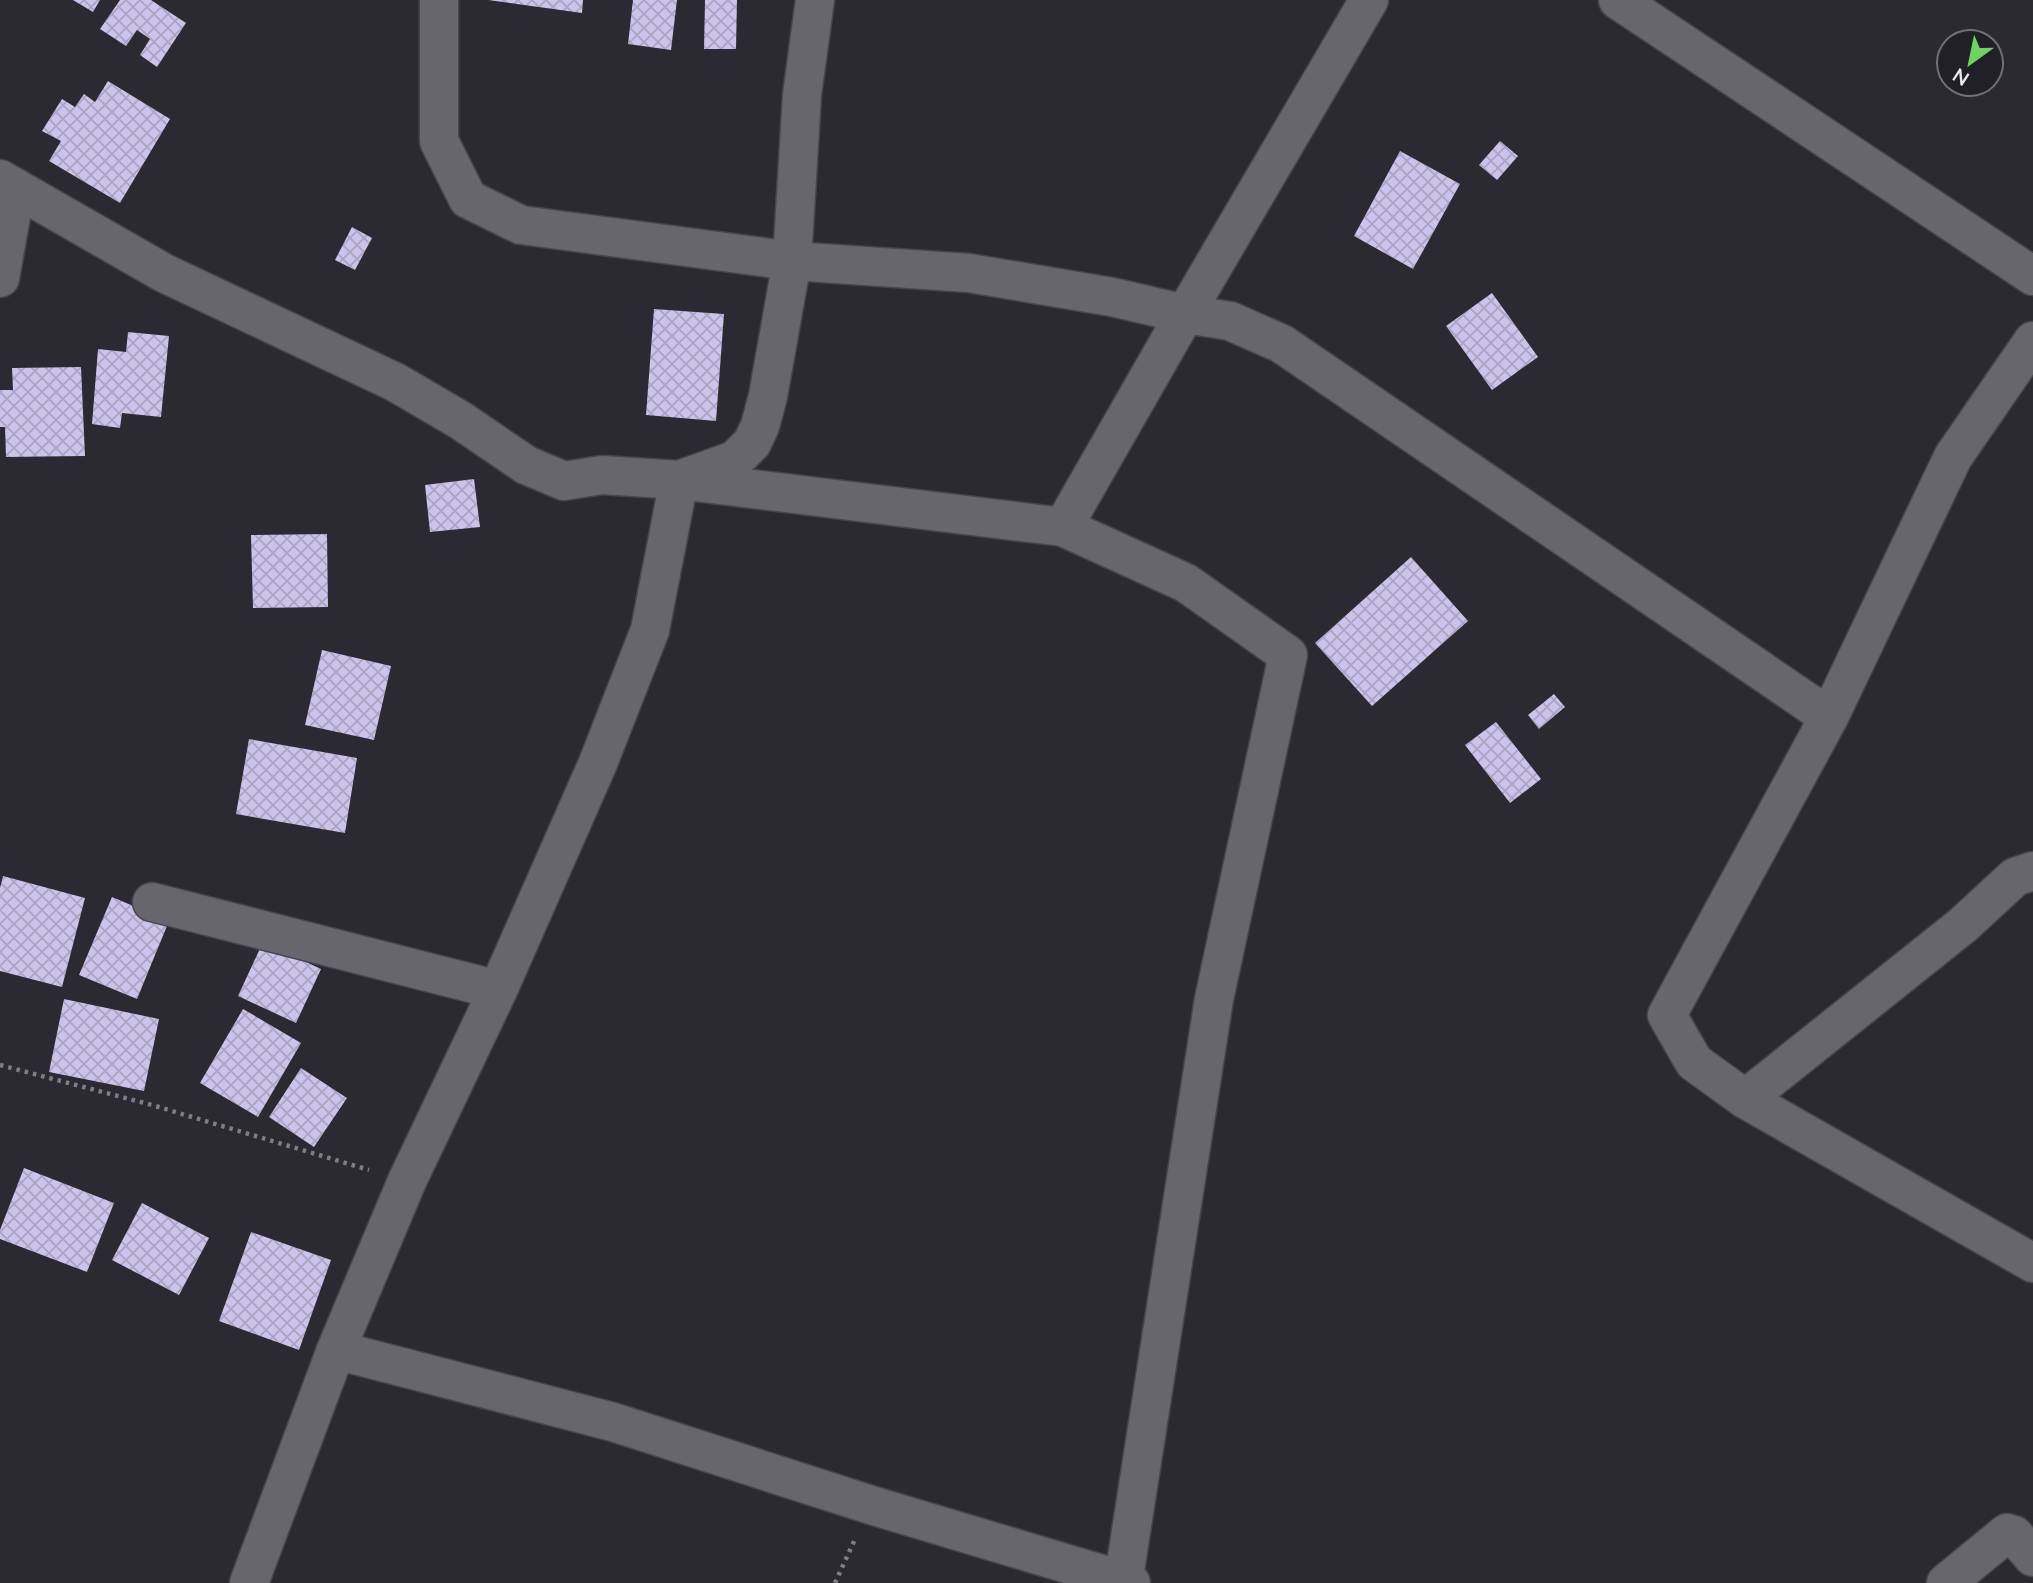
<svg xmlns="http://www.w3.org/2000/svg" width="2033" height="1583" font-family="Lato,sans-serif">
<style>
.building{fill:url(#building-cross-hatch)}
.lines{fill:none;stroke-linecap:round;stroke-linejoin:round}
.minor-casing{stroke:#47454c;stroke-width:41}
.path{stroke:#7f7e85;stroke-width:4.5;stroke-dasharray:3.5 5;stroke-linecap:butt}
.minor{stroke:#67666f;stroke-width:38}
</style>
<defs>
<pattern id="building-cross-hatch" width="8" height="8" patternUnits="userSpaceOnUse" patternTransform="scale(1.75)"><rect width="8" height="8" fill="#cbc3eb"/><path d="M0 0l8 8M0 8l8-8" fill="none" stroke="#aaa4c2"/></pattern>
</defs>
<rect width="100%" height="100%" fill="#2b2931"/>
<!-- building -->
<path class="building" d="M73,0H100L93,12Z
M120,0H151L186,23L157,67L140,55L150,39L137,30L126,46L100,29Z
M488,0H583L582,13Z
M633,0H677L671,50L628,44Z
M705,0H737L736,49H704Z
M108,81L170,119L120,203L49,161L61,141L42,131L62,99L75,107L84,94L95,102Z
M1500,141L1518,156L1497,180L1479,165Z
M1400,151L1460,184L1413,269L1354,236Z
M352,227L372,238L355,270L335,260Z
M1492,293L1538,357L1492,390L1446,326Z
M654,309L724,314L716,421L646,415Z
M128,332L169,336L161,417L122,413L120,428L92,424L98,349L126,352Z
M81,367L85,456L6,457L5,427H0V390H13L12,368Z
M474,479L480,527L430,532L425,485Z
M327,534L328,607L253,608L251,535Z
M1411,557L1468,621L1372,706L1315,643Z
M322,650L391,666L374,740L305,725Z
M1554,694L1565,707L1539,729L1528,715Z
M1496,722L1541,779L1510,803L1465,745Z
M249,739L357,758L345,833L236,814Z
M3,876L85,898L62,987L0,971V888Z
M112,897L169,921L137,999L79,975Z
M263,942L321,969L296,1023L238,996Z
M64,999L159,1019L144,1091L49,1072Z
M243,1009L301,1043L258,1117L200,1083Z
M301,1068L347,1098L314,1147L269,1117Z
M24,1168L114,1203L87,1272L0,1239V1230Z
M142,1203L209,1238L179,1295L112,1260Z
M251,1232L331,1260L299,1350L219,1321Z"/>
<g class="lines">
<defs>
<path id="minor" d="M439,0V141L468,199L521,225L792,261L969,273L1112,297L1185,314L1230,321L1282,344L1829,717
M1618,0L2033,276
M0,179L164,273L395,382L460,420L526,465L564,481L602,475L679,480L735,460L752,443L760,426L768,396L792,261L802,95L815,0
M0,278L16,188
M2033,341L1953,457L1829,717L1667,1015L1694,1062L1745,1099L2033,1263
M1063,527L1185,314L1369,0
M152,902L498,990
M1745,1099L1963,925L2015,877L2033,871
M336,1350L613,1422L871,1505L1131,1583
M249,1583L336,1350L407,1181L498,990L598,763L650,630L679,480L1063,527L1186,583L1288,655L1214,999L1123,1583
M1946,1583L2007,1533L2014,1535L2033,1557"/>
</defs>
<!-- minor casing -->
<use href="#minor" class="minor-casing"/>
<!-- path -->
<path class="path" d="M0,1065L152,1105L369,1170
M835,1583L855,1539"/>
<!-- minor -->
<use href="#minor" class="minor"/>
</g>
<!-- north arrow -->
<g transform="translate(1970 63) rotate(213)"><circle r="33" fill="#212027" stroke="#717076" stroke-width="2"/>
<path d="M0-5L12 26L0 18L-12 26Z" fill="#6ed360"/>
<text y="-10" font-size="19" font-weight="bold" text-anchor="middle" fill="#e9e8ed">N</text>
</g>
</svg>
